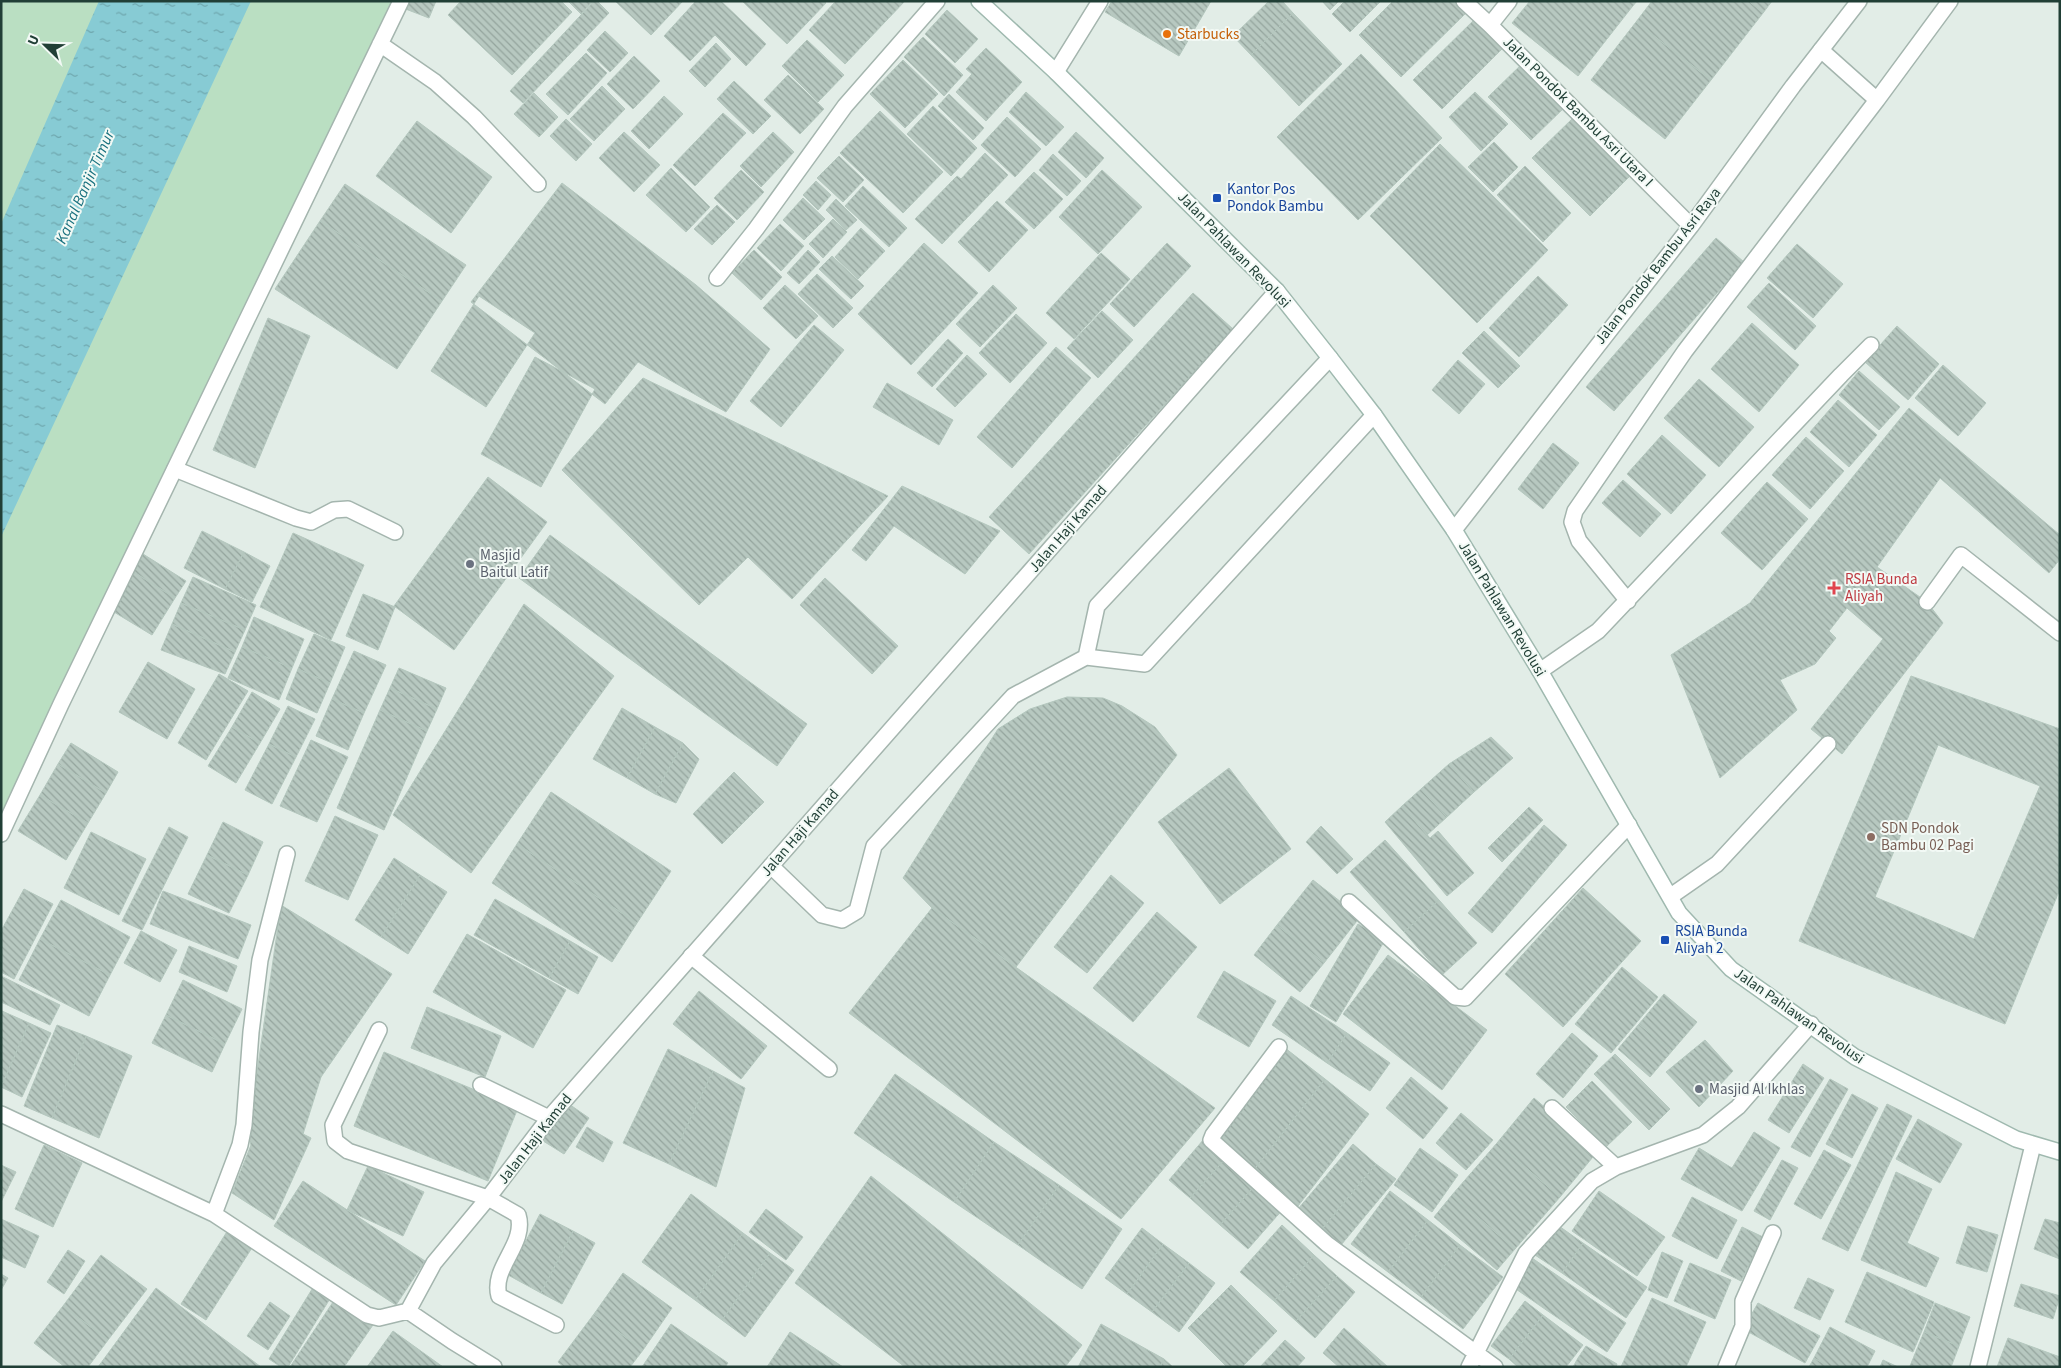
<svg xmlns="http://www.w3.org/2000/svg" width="2061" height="1368" font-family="'Source Sans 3',sans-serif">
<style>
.grass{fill:#badfc2}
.water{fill:url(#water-ripples)}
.building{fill:url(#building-back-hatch);stroke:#b4c7be;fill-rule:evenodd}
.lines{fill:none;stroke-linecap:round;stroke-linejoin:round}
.service-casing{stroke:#a4b5ae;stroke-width:18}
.minor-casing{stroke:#a4b5ae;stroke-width:18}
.secondary-casing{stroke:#9fb9af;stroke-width:18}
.service{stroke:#fff;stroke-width:15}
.minor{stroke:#fff;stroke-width:15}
.secondary{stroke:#fff;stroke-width:15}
.food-dot{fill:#e8710a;stroke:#f2f9f5;stroke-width:2}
.transit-dot{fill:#1a4fb4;stroke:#f2f9f5;stroke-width:2}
.worship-dot{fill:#6b7280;stroke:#f2f9f5;stroke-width:2}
.health-dot{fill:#e0444e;stroke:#f2f9f5;stroke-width:2}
.education-dot{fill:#8d6e63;stroke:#f2f9f5;stroke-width:2}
.labels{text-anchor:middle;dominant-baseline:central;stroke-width:4;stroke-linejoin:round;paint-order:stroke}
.food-label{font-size:15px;fill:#c56008;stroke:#f2f9f5;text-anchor:start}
.street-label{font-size:15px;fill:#213f36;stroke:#f2f9f5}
.transit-label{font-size:15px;fill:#164399;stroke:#f2f9f5;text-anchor:start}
.worship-label{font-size:15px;fill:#5b616d;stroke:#f2f9f5;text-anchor:start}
.health-label{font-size:15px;fill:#be3a42;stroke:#f2f9f5;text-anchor:start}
.education-label{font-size:15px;fill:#785e54;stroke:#f2f9f5;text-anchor:start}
.water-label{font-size:16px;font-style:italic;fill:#18707e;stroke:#f2f9f5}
</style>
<defs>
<pattern id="water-ripples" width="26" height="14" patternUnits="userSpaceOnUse" patternTransform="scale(1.25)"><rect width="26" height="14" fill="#87cbd4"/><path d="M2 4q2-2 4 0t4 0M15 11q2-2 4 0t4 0" fill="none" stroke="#6ea6ad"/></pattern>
<pattern id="building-back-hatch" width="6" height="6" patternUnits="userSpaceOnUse" patternTransform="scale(1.25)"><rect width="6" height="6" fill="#b7c8c0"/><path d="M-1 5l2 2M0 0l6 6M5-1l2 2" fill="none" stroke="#94a49d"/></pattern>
</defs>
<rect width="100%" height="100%" fill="#e2ede7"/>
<!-- grass -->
<path class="grass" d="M1,1H400L1,837Z"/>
<!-- water -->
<path class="water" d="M99,1H251L1,537V224Z"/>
<!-- building -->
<path class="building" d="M406,1H436L429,18L403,8Z
M461,1H561L572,12L512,75L448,15Z
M568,1H593L581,14Z
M594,1H597L609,13L523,103L510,91Z
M615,1H683L651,35Z
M696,1H721L766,44L746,66L715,35L690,61L664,36Z
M742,1H824L826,3L787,44Z
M836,1H905L845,64L809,30Z
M1112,1H1211L1179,56L1105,12Z
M1269,1H1282L1293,13L1251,55L1233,36Z
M1322,1H1339L1330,10Z
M1345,1H1381L1350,32L1332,14Z
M1393,1H1456L1467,12L1401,77L1359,35Z
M1530,1H1625L1632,7L1578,76L1512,23Z
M1625,1H1637L1632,7Z
M1652,1H1749L1763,13L1711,80L1636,22Z
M1749,1H1772L1763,13Z
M947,10L978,39L955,63L925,34Z
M1293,13L1342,64L1299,106L1251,55Z
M1477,17L1505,46L1442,109L1413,80Z
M1636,22L1711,80L1665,139L1591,80Z
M605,31L628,53L610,72L587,50Z
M923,37L963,75L944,96L904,57Z
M807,40L844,75L818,102L782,66Z
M716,43L731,59L705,87L689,71Z
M986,48L1022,82L986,121L956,92L972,74L966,69Z
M586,53L607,73L568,115L546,94Z
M1361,54L1442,138L1358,220L1277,137Z
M634,56L660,81L633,109L607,84Z
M903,60L938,94L905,128L870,94Z
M1524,62L1567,105L1531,140L1488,97Z
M788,75L824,109L800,134L764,100Z
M734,81L771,116L753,134L717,99Z
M602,86L625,109L594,141L570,119Z
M1026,92L1064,127L1046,146L1009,112Z
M1475,92L1508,124L1481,151L1449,117Z
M534,93L558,117L539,137L514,114Z
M949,94L984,128L973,140L938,106Z
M664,96L683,114L649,149L631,131Z
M933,106L977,148L951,176L907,134Z
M880,111L943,172L903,213L840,153Z
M723,113L746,133L695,186L673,165Z
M1007,117L1041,149L1015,177L981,145Z
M1573,118L1630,176L1590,216L1532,158Z
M566,119L592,144L576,161L550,136Z
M417,121L492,177L451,233L376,176Z
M624,132L660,165L634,192L599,158Z
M773,132L794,152L761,187L740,166Z
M1076,132L1104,158L1086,178L1058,152Z
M1494,142L1518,167L1493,192L1468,167Z
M1440,144L1548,250L1477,323L1370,216Z
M985,153L1008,175L942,244L915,219L957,176L961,179Z
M1053,154L1081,181L1067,196L1039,170Z
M839,156L864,180L843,202L817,178Z
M1525,166L1571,213L1543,242L1497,195Z
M671,168L710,207L686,232L646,195Z
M741,170L764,192L737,220L714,198Z
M1102,170L1142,207L1098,254L1059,217Z
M1034,172L1063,199L1034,229L1005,202Z
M816,181L831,195L818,210L803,195Z
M562,183L696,285L770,349L726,412L638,362L605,404L471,302Z
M345,184L466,265L442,301L320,221Z
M863,186L907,228L889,247L845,206Z
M803,198L825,219L804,240L783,220Z
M836,199L857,220L846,230L826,210Z
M997,201L1028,230L989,272L958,242Z
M717,205L735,222L712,245L694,229Z
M833,219L847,232L823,258L809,244Z
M320,221L442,301L397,369L275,289Z
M780,224L804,246L781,271L757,248Z
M861,228L885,251L858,279L835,257Z
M1716,238L1744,262L1614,411L1586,387Z
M924,243L978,293L911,365L858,314Z
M1167,243L1191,266L1134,327L1110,304Z
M1797,244L1843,284L1813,318L1767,278Z
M754,250L782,277L761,300L732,273Z
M808,250L820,262L799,284L787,273Z
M1101,253L1130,279L1074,339L1046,313Z
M832,256L864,286L851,299L819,269Z
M817,274L853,308L833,328L798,294Z
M1538,276L1568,305L1519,357L1489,328Z
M1769,283L1816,326L1795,350L1747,307Z
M785,285L818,316L796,339L763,308Z
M993,285L1017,308L980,347L956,324Z
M1193,293L1233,329L1029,554L989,517Z
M479,296L535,333L486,407L431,371Z
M1102,311L1133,340L1098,378L1067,348Z
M1016,314L1047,343L1010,383L979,353Z
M268,318L310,336L255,468L213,450Z
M1752,323L1799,365L1759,412L1711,369Z
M814,325L844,350L781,427L750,401Z
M1897,326L1939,364L1908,400L1865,362Z
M1484,331L1520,366L1498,388L1462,353Z
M948,339L963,353L932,387L917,373Z
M1056,347L1091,378L1012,468L977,437Z
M967,355L987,374L955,407L936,389Z
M535,357L595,389L541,487L481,454Z
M1458,360L1485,384L1459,414L1432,390Z
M1943,365L1986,403L1958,436L1915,398Z
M1859,371L1900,407L1879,430L1839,395Z
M643,378L888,496L792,599L748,557L699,605L562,470Z
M1699,379L1754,427L1719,467L1664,418Z
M887,383L953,420L939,445L873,407Z
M1838,400L1877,435L1849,467L1810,432Z
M1909,408L2060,535V559L2049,573L1940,478L1877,567L1927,602L1943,623L1842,754L1811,729L1883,639L1847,608L1829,631L1836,638L1815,664L1780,680L1797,710L1720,778L1671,655L1750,603Z
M1662,435L1706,475L1671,514L1627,474Z
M1806,437L1844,471L1810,509L1772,475Z
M1553,443L1579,463L1543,509L1518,489Z
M488,477L547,522L454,650L394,606Z
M1623,480L1661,514L1640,537L1602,503Z
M1767,482L1808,519L1762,570L1721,533Z
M902,486L1000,531L965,574L894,526L866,561L852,550Z
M202,531L244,552L225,589L184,568Z
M293,533L364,565L331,640L260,607Z
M550,535L807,724L777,766L519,578Z
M244,552L270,566L252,602L225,589Z
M143,554L186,581L175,598L132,571Z
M132,571L175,598L152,635L109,609Z
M193,577L256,605L245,630L181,603Z
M825,578L898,646L872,674L800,605Z
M363,594L395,607L378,650L346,636Z
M181,603L245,630L235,652L172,624Z
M524,604L614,676L471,873L393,815Z
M254,617L304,639L292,668L242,647Z
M172,624L235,652L225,674L161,650Z
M314,634L345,647L330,683L298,669Z
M242,647L292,668L279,700L228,678Z
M354,651L386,665L364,713L332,699Z
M148,662L195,689L167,739L119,712Z
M399,668L446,688L437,709L390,688Z
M298,669L330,683L317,713L286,699Z
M219,674L248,691L206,760L178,743Z
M1911,676L2060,729V889L2005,1024L1799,941ZM1938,745L2040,786L1974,939L1875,897Z
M390,688L437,709L427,731L380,710Z
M252,692L280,709L260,743L232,727Z
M1067,697L1103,698L1122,706L1155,727L1177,755L1016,967L932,908L903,878L998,729L1030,709Z
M332,699L364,713L348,750L316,736Z
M288,706L315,719L296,757L269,744Z
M622,708L655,727L627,778L593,759Z
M380,710L427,731L384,830L337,808Z
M232,727L260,743L236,783L208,766Z
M655,727L683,743L655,794L627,778Z
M1491,737L1513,758L1474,792L1449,764Z
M311,740L348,757L317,822L280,806Z
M71,743L118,772L106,793L58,764Z
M683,743L699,759L676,803L655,794Z
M269,744L296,757L272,804L245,790Z
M58,764L106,793L88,823L40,795Z
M1449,764L1474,792L1447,817L1421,789Z
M1229,768L1291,849L1220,904L1158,822Z
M734,772L764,802L722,844L693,814Z
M1421,789L1447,817L1427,835L1402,806Z
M551,792L671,871L637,923L517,844Z
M40,795L88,823L66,860L18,831Z
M1402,806L1430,838L1438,831L1474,873L1447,896L1385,822Z
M1529,807L1543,820L1502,862L1488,848Z
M335,816L378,835L348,900L305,881Z
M223,822L263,842L248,875L207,855Z
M1544,825L1567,845L1492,933L1468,913Z
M1321,826L1353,859L1337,874L1306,842Z
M169,827L188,837L142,930L122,921Z
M91,832L146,859L119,915L64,888Z
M1385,840L1439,900L1404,932L1350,872Z
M517,844L637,923L612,962L492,883Z
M207,855L248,875L229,913L188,894Z
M394,858L420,875L381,937L355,920Z
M420,875L447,892L408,954L381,937Z
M1111,875L1144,903L1087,973L1054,947Z
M1313,880L1360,917L1324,963L1277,925Z
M1583,888L1641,941L1563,1027L1505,974Z
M24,889L53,904L14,979L1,972V931Z
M163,891L251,925L238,959L150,924Z
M495,899L570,941L549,978L474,935Z
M61,900L130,937L110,975L40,939Z
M1439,900L1477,943L1442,975L1404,932Z
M281,905L392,974L321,1077L303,1134L311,1138L274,1220L232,1193L251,1145L248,1135Z
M932,908L1215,1108L1121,1219L849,1013Z
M1157,912L1197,947L1133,1022L1093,988Z
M1358,924L1385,940L1336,1022L1310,1006Z
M1277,925L1324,963L1300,992L1254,955Z
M141,931L177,950L160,982L124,963Z
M467,934L566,990L533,1048L433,992Z
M40,939L110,975L89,1016L19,980Z
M570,941L598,957L578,994L549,978Z
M189,946L237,966L227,992L179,972Z
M1388,955L1487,1030L1442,1090L1343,1014Z
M1622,967L1658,997L1611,1053L1575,1024Z
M1224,971L1276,1001L1249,1047L1197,1017Z
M1,976L60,1005L50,1025L1,1002Z
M183,980L242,1009L225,1044L166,1015Z
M699,991L767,1046L741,1079L673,1024Z
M1664,994L1697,1022L1672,1051L1639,1024Z
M1291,996L1347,1033L1327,1063L1272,1025Z
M427,1007L501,1036L485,1077L411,1048Z
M2,1011L29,1023L1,1087V1014Z
M166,1015L225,1044L212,1072L152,1043Z
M29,1023L51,1033L22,1097L1,1087Z
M1639,1024L1672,1051L1650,1077L1618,1049Z
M57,1025L86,1036L52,1118L24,1106Z
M1347,1033L1390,1063L1370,1091L1327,1063Z
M1572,1033L1598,1056L1563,1098L1536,1074Z
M86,1036L132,1056L99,1138L52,1118Z
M1705,1040L1733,1071L1699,1107L1666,1072Z
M1285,1048L1325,1079L1253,1171L1214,1140Z
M668,1049L713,1071L669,1164L623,1143Z
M384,1052L518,1108L488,1181L354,1126Z
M1615,1054L1670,1109L1649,1130L1594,1074Z
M1803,1064L1824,1078L1789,1133L1768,1120Z
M713,1071L745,1088L716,1187L669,1164Z
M895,1074L994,1142L954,1202L854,1133Z
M1411,1077L1448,1108L1423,1139L1386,1108Z
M1325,1079L1369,1114L1298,1206L1253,1171Z
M1830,1079L1848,1089L1810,1157L1791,1147Z
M1592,1081L1632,1122L1606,1147L1566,1107Z
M1852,1094L1878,1108L1852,1158L1826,1144Z
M1534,1098L1597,1152L1560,1197L1497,1143Z
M566,1102L589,1118L564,1154L540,1139Z
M1887,1104L1912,1116L1848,1251L1822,1239Z
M1461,1113L1493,1140L1466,1170L1436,1143Z
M1918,1119L1962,1144L1940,1183L1896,1159Z
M587,1127L613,1142L603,1162L576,1147Z
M1754,1132L1780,1148L1742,1211L1681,1179L1699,1148L1732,1168Z
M1204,1139L1226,1158L1190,1198L1169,1180Z
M994,1142L1059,1185L1018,1245L954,1202Z
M1497,1143L1560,1197L1515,1249L1452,1195Z
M1353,1144L1376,1164L1322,1229L1298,1209Z
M44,1145L82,1163L53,1227L15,1209Z
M1420,1148L1458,1175L1432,1212L1394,1185Z
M1824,1150L1851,1165L1821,1219L1794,1204Z
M1226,1158L1256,1184L1220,1225L1190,1198Z
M1782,1160L1798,1168L1770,1220L1754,1211Z
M1376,1164L1396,1179L1341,1245L1322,1229Z
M1,1165L16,1172L1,1202Z
M368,1166L424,1192L403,1236L347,1210Z
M1896,1172L1932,1189L1907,1243L1939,1258L1926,1287L1861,1260Z
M871,1176L1082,1345L1065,1367H905L795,1283Z
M303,1181L425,1261L396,1305L274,1226Z
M1256,1184L1284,1208L1248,1249L1220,1225Z
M1059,1185L1122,1229L1082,1289L1018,1245Z
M1390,1191L1428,1220L1388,1272L1351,1244Z
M1599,1191L1665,1237L1637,1276L1572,1231Z
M691,1194L743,1233L695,1300L642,1262Z
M1452,1195L1515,1249L1497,1270L1434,1217Z
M1692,1197L1737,1220L1717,1259L1672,1236Z
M766,1209L803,1237L786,1260L749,1232Z
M540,1214L573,1231L541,1293L508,1275Z
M1,1219L39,1236L25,1268L1,1257Z
M2045,1219L2060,1223V1259L2034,1249Z
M1428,1220L1460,1245L1421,1297L1388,1272Z
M1556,1224L1583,1243L1562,1273L1535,1255Z
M1282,1225L1314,1255L1274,1301L1240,1272Z
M1968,1226L1998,1235L1987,1272L1956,1263Z
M230,1227L255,1243L206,1320L181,1304Z
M1742,1227L1763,1237L1741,1281L1721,1271Z
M1142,1228L1163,1244L1127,1294L1105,1278Z
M573,1231L595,1243L562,1304L541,1293Z
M743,1233L770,1253L722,1320L695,1300Z
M1583,1243L1647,1287L1626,1318L1562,1273Z
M1163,1244L1189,1263L1152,1312L1127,1294Z
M1460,1245L1503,1277L1463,1329L1421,1297Z
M68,1250L85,1261L64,1294L47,1282Z
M1662,1252L1683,1261L1667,1298L1648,1290Z
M770,1253L794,1270L745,1337L722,1320Z
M101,1255L147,1289L108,1340L63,1306Z
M1314,1255L1337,1276L1296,1321L1274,1301Z
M1532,1258L1626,1323L1607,1352L1513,1287Z
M1189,1263L1215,1283L1179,1332L1152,1312Z
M1690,1263L1731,1280L1715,1319L1674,1301Z
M1867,1272L1934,1302L1913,1352L1845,1322Z
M623,1273L672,1308L643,1350L594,1314Z
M1,1274L8,1278L1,1290Z
M1337,1276L1355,1292L1315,1338L1296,1321Z
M1808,1278L1834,1290L1820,1320L1794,1308Z
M2021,1284L2060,1296L2053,1319L2014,1306Z
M1231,1285L1277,1331L1242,1367H1227L1188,1328Z
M314,1286L331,1297L288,1367H281L269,1359Z
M156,1288L261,1367H98Z
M337,1296L375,1322L344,1367H290Z
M1652,1298L1706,1322L1686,1367H1621Z
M1525,1301L1543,1315L1509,1359L1491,1346Z
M270,1302L290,1316L268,1350L247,1336Z
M1758,1303L1820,1336L1805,1363L1743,1329Z
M1935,1303L1970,1317L1959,1346L1924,1332Z
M63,1306L108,1340L88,1367H65L34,1343Z
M594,1314L643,1350L630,1367H564L558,1362Z
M1543,1315L1583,1345L1566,1367H1518L1509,1359Z
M671,1324L728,1363L725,1367H642Z
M1101,1324L1164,1359L1160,1367H1078Z
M1830,1327L1875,1351L1867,1367H1830L1814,1358Z
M1344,1328L1388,1367H1339L1323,1353Z
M393,1331L443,1367H367Z
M790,1332L843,1367H767Z
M1924,1332L1959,1346L1951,1367L1910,1366Z
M2008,1338L2060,1357V1367H1997Z
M1285,1340L1305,1358L1297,1367H1260Z
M1586,1346L1617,1364L1616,1367H1593L1578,1358Z
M1578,1358L1593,1367H1573Z
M1814,1358L1830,1367H1809Z
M1164,1359L1173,1367H1160Z
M1883,1360L1898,1367H1880Z"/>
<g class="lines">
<defs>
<path id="service" d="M1877,100L1950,1
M175,469L296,518L311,522L334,510L348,509L395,532
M1628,601L1579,541L1572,522L1575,511L1685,351L1877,100L1821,50
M1927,602L1961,555L2060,633
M1086,657L1097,606L1330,358
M1540,671L1598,631L1841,375L1871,345
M771,866L822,915L842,920L857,911L874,846L1013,696L1086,657L1145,664L1374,415
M1671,896L1717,864L1828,744
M691,956L829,1069
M379,1030L333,1125L335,1141L348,1151L488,1198L518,1215C527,1244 491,1267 499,1296L556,1325
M481,1085L549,1118"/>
<path id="minor" d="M1464,1L1490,25L1691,226
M1490,25L1509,1
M380,44L435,82L474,117L538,184
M1056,72L1100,1
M717,278L756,229L845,106L937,1
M1454,530L1691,226L1793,86L1859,1
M1,834L61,704L401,1
M1349,902L1455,997L1465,998L1629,825
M1279,1047L1213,1135L1211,1140L1327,1244L1495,1367
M1552,1108L1616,1167
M1,1114L214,1214L367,1315L379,1318L408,1311
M214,1214L240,1145L244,1125L251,1032L260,960L287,854
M494,1367L452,1341L408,1311L434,1263L488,1198L549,1118L1277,291
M1469,1367L1526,1253L1592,1181L1616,1167L1703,1135L1738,1107L1811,1024
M1726,1367L1743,1326V1301L1773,1233
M1978,1367L2033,1145"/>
<path id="secondary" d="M979,1L1056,72L1277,291L1330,358L1374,415L1454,530L1540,671L1679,913L1731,969L1855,1057L2016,1139L2060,1152"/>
</defs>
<!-- service casing -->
<use href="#service" class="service-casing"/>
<!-- minor casing -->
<use href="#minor" class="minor-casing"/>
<!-- secondary casing -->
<use href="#secondary" class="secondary-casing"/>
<!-- service -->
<use href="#service" class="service"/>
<!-- minor -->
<use href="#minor" class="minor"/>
<!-- secondary -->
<use href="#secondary" class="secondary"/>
</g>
<!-- markers -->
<circle class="food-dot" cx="1167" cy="34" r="5"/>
<g class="transit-dot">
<rect x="1212" y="193" width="10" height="10" rx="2.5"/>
<rect x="1660" y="935" width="10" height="10" rx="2.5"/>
</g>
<g class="worship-dot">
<circle cx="470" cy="564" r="5"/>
<circle cx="1699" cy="1089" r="5"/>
</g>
<path class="health-dot" d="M1831.5 580.5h5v5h5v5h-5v5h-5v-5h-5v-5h5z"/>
<circle class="education-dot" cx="1871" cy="837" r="5"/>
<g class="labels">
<!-- food labels -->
<g class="food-label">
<text x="1177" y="34">Starbucks</text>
</g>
<!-- street labels -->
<g class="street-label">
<text transform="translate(1578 112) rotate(45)">Jalan Pondok Bambu Asri Utara I</text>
<text transform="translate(1234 250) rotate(46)">Jalan Pahlawan Revolusi</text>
<text transform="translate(1658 266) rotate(-52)">Jalan Pondok Bambu Asri Raya</text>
<text transform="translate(1068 529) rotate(-49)">Jalan Haji Kamad</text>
<text transform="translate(1502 609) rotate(59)">Jalan Pahlawan Revolusi</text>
<text transform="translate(800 833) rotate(-49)">Jalan Haji Kamad</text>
<text transform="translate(1799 1016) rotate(35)">Jalan Pahlawan Revolusi</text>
<text transform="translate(535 1139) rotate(-52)">Jalan Haji Kamad</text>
</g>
<!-- transit labels -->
<g class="transit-label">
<text x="1227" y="189">Kantor Pos<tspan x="1227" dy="17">Pondok Bambu</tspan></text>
<text x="1675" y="931">RSIA Bunda<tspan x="1675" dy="17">Aliyah 2</tspan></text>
</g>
<!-- worship labels -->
<g class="worship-label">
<text x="480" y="555">Masjid<tspan x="480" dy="17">Baitul Latif</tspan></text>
<text x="1709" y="1089">Masjid Al Ikhlas</text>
</g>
<!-- health labels -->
<g class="health-label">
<text x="1845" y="579">RSIA Bunda<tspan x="1845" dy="17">Aliyah</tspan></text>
</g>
<!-- education labels -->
<g class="education-label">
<text x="1881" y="828">SDN Pondok<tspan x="1881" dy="17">Bambu 02 Pagi</tspan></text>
</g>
<!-- water labels -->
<g class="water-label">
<text transform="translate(85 187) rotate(-66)">Kanal Banjir Timur</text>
</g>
</g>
<!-- border -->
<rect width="2061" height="1368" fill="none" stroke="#213f36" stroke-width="5"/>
<!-- north arrow -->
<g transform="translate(45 45) rotate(293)" stroke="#f2f9f5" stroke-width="4" paint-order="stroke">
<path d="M0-4L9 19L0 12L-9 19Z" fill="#213f36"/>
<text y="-8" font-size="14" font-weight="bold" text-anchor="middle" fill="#213f36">U</text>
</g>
</svg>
